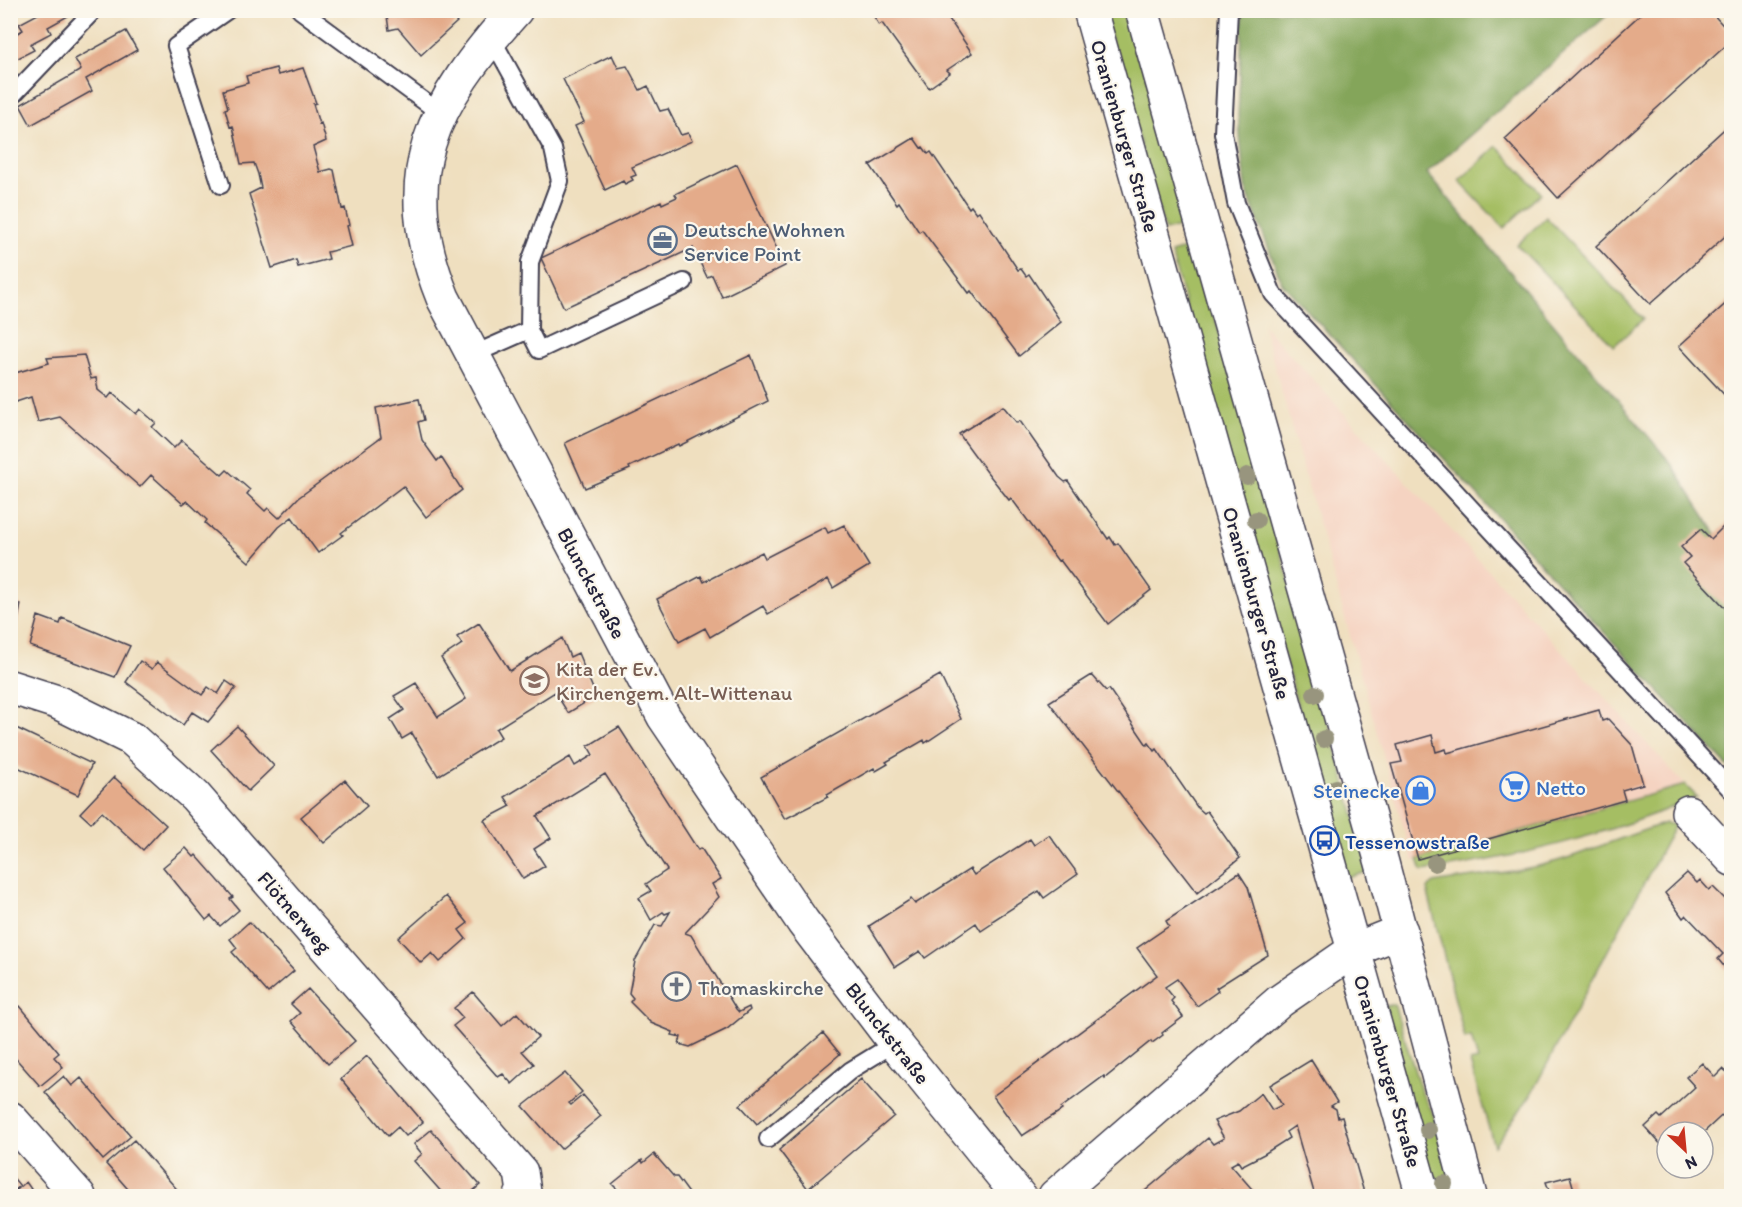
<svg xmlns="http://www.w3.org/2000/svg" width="1742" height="1207" font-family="Itim,sans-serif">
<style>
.built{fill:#f5d3c1}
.green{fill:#a5be64;stroke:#647050;stroke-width:1.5}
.forest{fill:#84a55a;stroke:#53644a;stroke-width:1.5}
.building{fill:#e4ab8a}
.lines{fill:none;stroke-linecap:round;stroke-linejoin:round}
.service-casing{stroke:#413e4f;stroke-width:20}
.minor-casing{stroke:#413e4f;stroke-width:36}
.secondary-casing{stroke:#413e4f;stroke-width:36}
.service{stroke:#fff;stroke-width:16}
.minor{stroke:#fff;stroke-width:33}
.secondary{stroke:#fff;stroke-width:33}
.tree{fill:#98957e}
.labels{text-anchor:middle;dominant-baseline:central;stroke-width:4.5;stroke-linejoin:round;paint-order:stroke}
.street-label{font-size:21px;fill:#22223b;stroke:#fbf7ec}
.service-label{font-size:21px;fill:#4e5e75;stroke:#fbf7ec;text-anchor:start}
.education-label{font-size:21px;fill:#785e54;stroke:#fbf7ec;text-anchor:start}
.shop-label{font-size:21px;fill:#366cbe;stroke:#fbf7ec;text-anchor:start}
.transit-label{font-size:21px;fill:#164399;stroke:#fbf7ec;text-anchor:start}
.worship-label{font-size:21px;fill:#5b616d;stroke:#fbf7ec;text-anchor:start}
</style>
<rect width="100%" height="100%" fill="#fbf7ec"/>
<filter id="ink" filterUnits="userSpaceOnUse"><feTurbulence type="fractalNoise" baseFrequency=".0167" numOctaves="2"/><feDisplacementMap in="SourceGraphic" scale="12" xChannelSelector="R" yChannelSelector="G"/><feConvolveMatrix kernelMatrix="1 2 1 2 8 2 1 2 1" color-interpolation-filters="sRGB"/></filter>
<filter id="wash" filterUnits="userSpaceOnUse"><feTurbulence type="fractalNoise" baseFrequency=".008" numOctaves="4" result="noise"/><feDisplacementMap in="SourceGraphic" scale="24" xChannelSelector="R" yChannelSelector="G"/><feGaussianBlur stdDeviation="1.35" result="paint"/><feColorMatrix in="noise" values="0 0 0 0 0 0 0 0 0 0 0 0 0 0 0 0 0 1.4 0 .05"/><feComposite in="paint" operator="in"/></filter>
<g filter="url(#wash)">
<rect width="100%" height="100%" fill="#efdfbf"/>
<!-- built -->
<path class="built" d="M1263,325L1685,785L1413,861Z"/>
<!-- green -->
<path class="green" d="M1103,11H1128L1189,224L1165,231Z
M1497,146L1541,193L1504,228L1459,181Z
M1546,217L1643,319L1614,346L1517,245Z
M1195,246L1370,871L1346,878L1171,253Z
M1685,785L1697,797C1612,834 1513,859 1422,871L1418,859Z
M1665,823L1675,825L1530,1096L1494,1146L1470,1062L1478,1060L1471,1037L1465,1039L1427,889L1434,883C1482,875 1534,871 1579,854C1608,843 1636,833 1665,823Z
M1394,1004L1421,1091L1432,1111L1456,1196H1435L1382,1007Z"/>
<!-- forest -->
<path class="forest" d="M1243,11H1612L1427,173L1670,462L1731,557V770L1282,283L1245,187L1238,116Z"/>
<g id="blocks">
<!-- building -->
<path class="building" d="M39,10H65L68,16L48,27L51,33L30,44L34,50L12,61L16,67L10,70V37L23,30L19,24L40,13Z
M382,10H447L457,22L421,55L398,28L389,30L387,16Z
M870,10H943L972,53L947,70L950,73L929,88L882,23L879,25Z
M1645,10H1709L1732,35V40L1558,198L1505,139Z
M126,31L137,50L86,79L92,91L31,125L20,105L81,70L75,59Z
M612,55L618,68L627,66L640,90L648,86L660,111L668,109L681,135L688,133L692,141L632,167L636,175L631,177L633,180L625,184L623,181L605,190L575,126L584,122L563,79Z
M276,68L278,75L303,68L316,103L313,104L319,124L321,123L326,141L313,147L320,172L331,169L334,170L342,209L345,208L349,225L347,226L352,246L327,252L329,259L298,267L296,260L272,268L249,194L261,188L258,174L254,163L241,164L233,126L230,127L225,109L228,108L223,90L248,83L246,76Z
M1732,122V230L1650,304L1596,246Z
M914,138L921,148L923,147L928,154L931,152L969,208L971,206L976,213L979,211L1018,270L1021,269L1026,276L1029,274L1061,322L1019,356L971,291L969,293L922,230L919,232L899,202L897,204L870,165Z
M737,164L785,266L722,297L712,275L707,277L693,248L564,308L541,258L661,201L662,204L677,197L675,194Z
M1732,298V403L1679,346Z
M84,355L91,379L96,378L98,390L108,398L112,393L136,414L140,409L156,423L152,427L174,448L182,440L222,475L227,470L250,490L247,494L265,511L268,508L279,518L298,498L381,437L376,408L419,399L424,420L418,422L422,440L437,461L441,457L462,490L426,517L403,486L341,533L343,535L318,553L292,517L279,527L249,562L205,523L207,520L187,501L183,504L151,475L140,487L60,417L38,422L31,397L10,404V364L15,373L49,363L47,358Z
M751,355L768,401L679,446L678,444L629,467L630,469L585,488L565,443Z
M1003,406L1017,423L1020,421L1059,477L1065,482L1068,481L1108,539L1110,537L1115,545L1118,543L1151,590L1108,624L1060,560L1058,561L1011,498L1009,500L987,472L959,434Z
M1730,520L1732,522V615L1683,563L1690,557L1681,547L1701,529L1711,539Z
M844,525L869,566L833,588L828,579L768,614L763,606L710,637L705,628L679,642L657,599L701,576L704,582L762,552L765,558L825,527L828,533Z
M10,602L21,604L14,640H10Z
M38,616L60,624L62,618L130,646L115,677L30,646Z
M479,623L510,671L562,638L570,657L578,653L596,696L568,713L555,692L496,729L501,737L438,776L412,733L402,739L390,719L404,710L394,696L416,683L438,717L466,699L441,658L462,644L457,637Z
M140,661L152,669L157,662L202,695L208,687L218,694L226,681L236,688L208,722L192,712L183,725L126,682Z
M940,675L961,719L925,743L924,740L886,762L888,764L876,771L874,768L827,795L828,797L785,819L761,777Z
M1092,675L1106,691L1109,689L1147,745L1149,743L1155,751L1157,749L1197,807L1204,813L1207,811L1240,858L1197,893L1049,702Z
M1599,710L1602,721L1608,719L1632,745L1643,784L1622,790L1625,800L1418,859L1391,764L1402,762L1397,745L1432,735L1436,752L1446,749L1447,753Z
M237,726L274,766L248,791L211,750Z
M14,727L92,764L78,795L13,765L16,760L10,757V737Z
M619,727L698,850L701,848L721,879L712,884L719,897L685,933L691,935L736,1009L739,1012L749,1007L750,1010L727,1029L690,1047L679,1044L681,1037L672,1035L673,1032L651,1023L630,1002L633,998L629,993L635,961L655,925L662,926L670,912L665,914L663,912L651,920L639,898L651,891L646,884L667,870L605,774L537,816L551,838L534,849L545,866L523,879L484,820L511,806L505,797L570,757L575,766L593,755L588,746Z
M114,777L166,825L143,850L102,812L91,823L80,813Z
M345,780L367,806L324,843L301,817Z
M1049,835L1078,874L1044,898L1039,891L992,921L993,923L981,931L976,923L925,958L920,951L895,967L869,926L911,899L915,904L970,869L974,875L1030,839L1034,845Z
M186,848L194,857L196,855L233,897L230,899L239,910L220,926L211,916L206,920L163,867Z
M1239,873L1248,887L1268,955L1216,988L1218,991L1197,1006L1177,979L1165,987L1174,998L1171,1001L1183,1017L1162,1033L1163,1035L1152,1043L1151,1041L1105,1078L1104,1076L1061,1108L1062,1110L1022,1136L993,1096L1157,975L1137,948L1169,926L1166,921Z
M1687,873L1697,883L1700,880L1709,890L1713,887L1732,906V966L1727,970L1718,959L1723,954L1686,915L1683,918L1665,893Z
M446,896L468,923L459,930L466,939L440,962L432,953L421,963L398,938Z
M249,922L294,971L268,993L232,952L237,948L230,939Z
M308,989L355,1041L328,1064L291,1021L300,1013L291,1004Z
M473,992L502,1026L517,1013L538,1037L522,1051L534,1064L512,1084L503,1074L498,1077L453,1026L463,1018L454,1008Z
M10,1003L16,1009L20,1006L59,1053L54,1057L63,1067L40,1086L10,1052Z
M823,1033L840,1054L757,1124L740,1105Z
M367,1056L423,1122L406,1136L398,1127L388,1136L341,1079Z
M1311,1060L1337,1102L1331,1106L1336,1109L1338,1118L1342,1117L1365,1196H1315L1295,1126L1286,1132L1289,1138L1264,1154L1241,1166L1238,1161L1231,1165L1258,1196H1227L1221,1190L1213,1196H1139L1208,1138L1213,1144L1224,1138L1214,1121L1239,1111L1261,1093L1272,1110L1282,1105L1270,1085Z
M1702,1063L1715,1077L1723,1069L1732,1076V1106L1704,1132H1667V1151L1645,1127L1658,1115L1661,1118L1695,1087L1686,1077Z
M565,1073L582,1092L569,1103L571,1105L583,1095L601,1116L561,1149L523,1106Z
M64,1076L72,1086L81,1078L131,1136L103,1160L45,1092Z
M861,1079L894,1116L808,1189L779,1150Z
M431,1130L480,1185L467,1196H445L414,1161L422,1154L414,1144Z
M134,1140L181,1194L179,1196H134L106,1164Z
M654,1154L674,1177H677L691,1196H624L612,1184L642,1160L643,1163Z
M10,1174L20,1186L10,1193Z
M1570,1176L1575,1193L1589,1189L1591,1196H1551L1546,1182Z
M26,1182L31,1189L22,1196H10Z"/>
</g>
</g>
<g filter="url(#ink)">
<use href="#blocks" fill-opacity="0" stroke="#413e4f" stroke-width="1.5"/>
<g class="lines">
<defs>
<path id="service" d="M300,10L440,113
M1229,10L1223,133L1236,203L1273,294L1732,791
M491,37L553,149L560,181L530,262L529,330L539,350L684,282
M10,98L94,10
M221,185L176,46L228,10
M472,355L529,330
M768,1139L851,1070L895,1043"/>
<path id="minor" d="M516,10C432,103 393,175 443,298L664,717L803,922L895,1043L1019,1196
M10,687L57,702L132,739L195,796L521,1172L524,1192L521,1196
M1688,812L1732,859
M10,1118L79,1196
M1055,1196L1280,1001L1354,950L1401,931"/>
<path id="secondary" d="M1090,10L1423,1196
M1142,10L1382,863L1470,1196"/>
</defs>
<!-- service casing -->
<use href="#service" class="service-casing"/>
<!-- minor casing -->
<use href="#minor" class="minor-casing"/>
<!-- secondary casing -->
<use href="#secondary" class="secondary-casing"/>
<!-- service -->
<use href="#service" class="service"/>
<!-- minor -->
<use href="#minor" class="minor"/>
<!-- secondary -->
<use href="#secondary" class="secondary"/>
</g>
<!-- trees -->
<g class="tree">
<circle cx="1247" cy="476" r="9"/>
<circle cx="1256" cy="520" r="9"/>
<circle cx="1315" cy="694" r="9"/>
<circle cx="1324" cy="739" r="9"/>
<circle cx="1336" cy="788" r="9"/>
<circle cx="1435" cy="863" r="9"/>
<circle cx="1428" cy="1130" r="9"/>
<circle cx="1444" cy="1184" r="9"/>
</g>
</g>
<!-- icons -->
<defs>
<symbol id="office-ring" viewBox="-11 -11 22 22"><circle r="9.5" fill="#fbf7ec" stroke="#5c6f8a" stroke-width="1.5"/><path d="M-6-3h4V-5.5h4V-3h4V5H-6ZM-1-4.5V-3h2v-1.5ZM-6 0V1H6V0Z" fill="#5c6f8a"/></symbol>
<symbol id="school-ring" viewBox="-11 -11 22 22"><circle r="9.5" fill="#fbf7ec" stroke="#8d6e63" stroke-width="1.5"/><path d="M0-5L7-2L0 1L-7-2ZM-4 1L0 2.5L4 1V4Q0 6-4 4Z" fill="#8d6e63"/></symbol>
<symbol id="supermarket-ring" viewBox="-11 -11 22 22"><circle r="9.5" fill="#fbf7ec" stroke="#3f7fe0" stroke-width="1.5"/><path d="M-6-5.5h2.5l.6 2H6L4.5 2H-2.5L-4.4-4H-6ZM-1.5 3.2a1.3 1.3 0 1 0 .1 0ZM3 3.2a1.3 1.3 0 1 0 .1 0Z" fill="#3f7fe0"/></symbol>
<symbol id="shop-ring" viewBox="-11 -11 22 22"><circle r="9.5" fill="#fbf7ec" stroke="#3f7fe0" stroke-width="1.5"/><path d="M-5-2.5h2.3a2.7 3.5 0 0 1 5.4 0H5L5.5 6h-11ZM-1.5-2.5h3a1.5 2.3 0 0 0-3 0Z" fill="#3f7fe0"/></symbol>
<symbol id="bus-ring" viewBox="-11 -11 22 22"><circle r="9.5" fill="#fbf7ec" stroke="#1a4fb4" stroke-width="1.5"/><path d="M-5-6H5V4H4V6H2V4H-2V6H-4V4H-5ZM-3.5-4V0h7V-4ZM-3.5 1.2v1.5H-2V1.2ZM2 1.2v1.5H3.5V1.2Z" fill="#1a4fb4"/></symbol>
<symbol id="church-ring" viewBox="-11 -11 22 22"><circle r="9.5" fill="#fbf7ec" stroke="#6b7280" stroke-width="1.5"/><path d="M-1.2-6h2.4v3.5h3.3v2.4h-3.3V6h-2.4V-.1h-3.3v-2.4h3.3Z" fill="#6b7280"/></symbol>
</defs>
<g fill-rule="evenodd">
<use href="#office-ring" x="646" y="224" width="33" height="33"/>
<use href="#school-ring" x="518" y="664" width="33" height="33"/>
<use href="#supermarket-ring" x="1498" y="770" width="33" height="33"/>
<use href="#shop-ring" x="1404" y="774" width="33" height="33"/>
<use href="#bus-ring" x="1308" y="824" width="33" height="33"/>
<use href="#church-ring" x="660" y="970" width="33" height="33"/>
</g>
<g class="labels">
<!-- street labels -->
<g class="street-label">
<text transform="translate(1125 136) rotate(74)">Oranienburger Straße</text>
<text transform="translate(592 583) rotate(62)">Blunckstraße</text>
<text transform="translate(1257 603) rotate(74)">Oranienburger Straße</text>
<text transform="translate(295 912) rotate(49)">Flötnerweg</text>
<text transform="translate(888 1033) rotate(52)">Blunckstraße</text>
<text transform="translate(1388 1071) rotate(74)">Oranienburger Straße</text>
</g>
<!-- service labels -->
<g class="service-label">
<text x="684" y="229">Deutsche Wohnen<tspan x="684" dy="24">Service Point</tspan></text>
</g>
<!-- education labels -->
<g class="education-label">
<text x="556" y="668">Kita der Ev.<tspan x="556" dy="24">Kirchengem. Alt-Wittenau</tspan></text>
</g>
<!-- shop labels -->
<g class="shop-label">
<text x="1536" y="787">Netto</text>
<text x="1400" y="790" text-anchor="end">Steinecke</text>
</g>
<!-- transit labels -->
<g class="transit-label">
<text x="1345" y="841">Tessenowstraße</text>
</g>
<!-- worship labels -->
<g class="worship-label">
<text x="698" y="987">Thomaskirche</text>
</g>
</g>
<!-- margin -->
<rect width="1742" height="1207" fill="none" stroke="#fbf7ec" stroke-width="36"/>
<!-- north arrow -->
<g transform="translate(1685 1150) rotate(154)"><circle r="28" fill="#fbf7ec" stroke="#a4a2a5" stroke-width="1.5"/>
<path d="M0-4.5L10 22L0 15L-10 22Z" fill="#c8321e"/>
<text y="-9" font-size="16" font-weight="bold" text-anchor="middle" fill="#22223b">N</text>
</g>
</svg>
